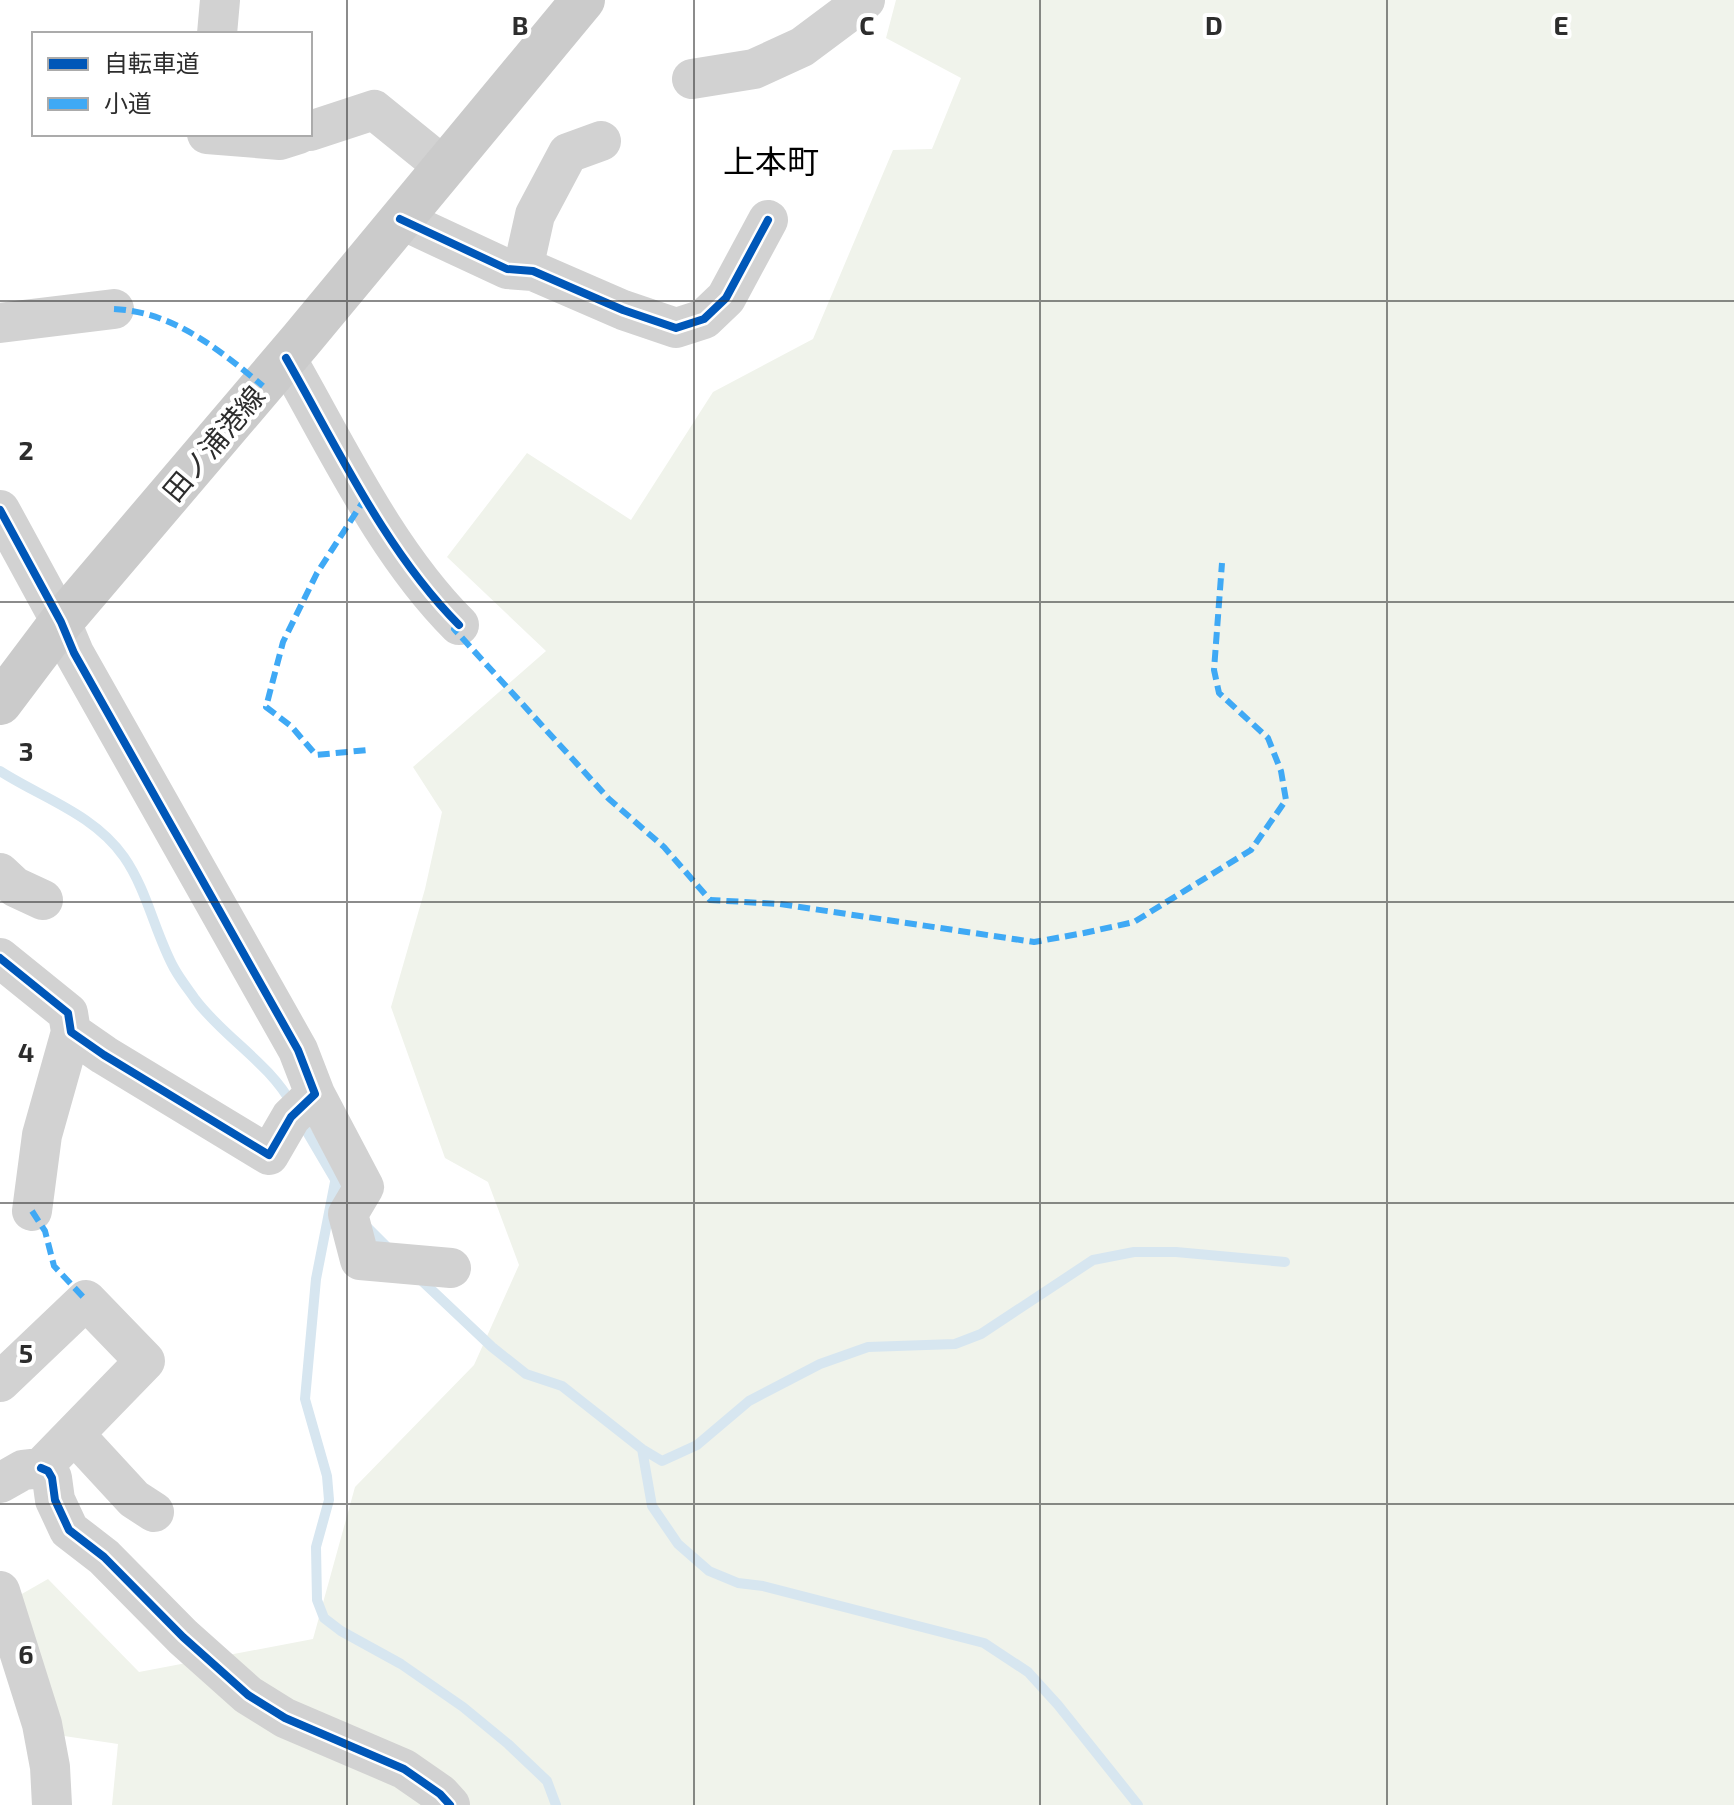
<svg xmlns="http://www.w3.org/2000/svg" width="1734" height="1805" font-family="'Exo 2','Noto Sans JP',sans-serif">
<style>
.green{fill:#f0f3eb}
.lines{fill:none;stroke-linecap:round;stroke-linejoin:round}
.stream{stroke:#d7e6f0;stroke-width:10}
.minor{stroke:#d2d2d2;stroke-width:40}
.secondary{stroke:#cbcbcb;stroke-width:44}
.quiet{stroke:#3fa9f5;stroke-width:6;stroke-dasharray:12 6;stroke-linecap:butt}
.cycleway-casing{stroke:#fff;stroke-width:13}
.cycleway{stroke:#0057b8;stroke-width:8}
.grid{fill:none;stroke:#2d2d2d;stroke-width:2;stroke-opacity:0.55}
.labels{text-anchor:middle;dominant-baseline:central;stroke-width:8;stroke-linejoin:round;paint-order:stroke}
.street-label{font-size:28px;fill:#2d2d2d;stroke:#fff}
.quarter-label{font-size:32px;fill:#000;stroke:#fff}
.grid-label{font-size:26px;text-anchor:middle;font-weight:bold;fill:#2d2d2d;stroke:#fff;stroke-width:8;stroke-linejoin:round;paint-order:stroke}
</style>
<rect width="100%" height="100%" fill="#fff"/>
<!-- green -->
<path class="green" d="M896,0H1734V1805H112L118,1744L64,1736L20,1595L48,1579L139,1672L313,1639L355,1487L474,1365L519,1265L488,1182L445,1158L391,1007L425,889L442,812L413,767L546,651L447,557L527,453L631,520L713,392L813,339L893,150L932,149L961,78L886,38Z"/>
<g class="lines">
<!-- stream -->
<path class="stream" d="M0,771C42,798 94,814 124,857C147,890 155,933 174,968C180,979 188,989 195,999C224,1038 269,1062 293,1106
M300,1120L347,1200
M335,1182L316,1279L305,1399L327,1476L329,1500L316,1547L317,1600L324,1618L341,1631L401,1664L463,1707L508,1744L547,1781L556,1805
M366,1226L391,1251
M420,1279L492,1347L526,1374L562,1386L642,1449L662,1461L697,1445L749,1401L820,1364L868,1347L955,1344L981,1334L1093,1260L1134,1252H1176L1285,1262
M642,1449L652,1506L678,1544L709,1571L738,1583L763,1586L984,1643L1028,1672L1058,1705L1138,1805"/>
<!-- minor -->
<path class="minor" d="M217,34L220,0
M692,79L754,69L802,47L865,0
M310,131L374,110L443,166
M207,134L280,140L299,134
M400,219L507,269L533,271L623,310L676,328L704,319L726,298L768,220
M523,269L535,215L568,153L601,141
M0,323L114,309
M286,358C337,447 386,552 459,625
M0,510L61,622L74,653L298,1050L315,1094L291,1117L269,1155L104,1055L71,1032L68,1013L0,958
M0,873L15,887L43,900
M315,1094L364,1187L348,1214L360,1260L451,1268
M32,1211L42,1135L71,1032
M0,1382L86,1300L145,1361L41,1468L23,1470L0,1483
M74,1434L134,1499L154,1512
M41,1468L48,1471L52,1478L55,1500L69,1530L104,1557L183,1637L248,1695L285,1718L404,1769L440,1794L450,1805
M0,1591L42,1724L50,1767L52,1805"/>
<!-- secondary -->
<path class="secondary" d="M0,703L61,622L301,340L583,0"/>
<!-- quiet -->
<path class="quiet" d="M114,309C174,312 218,349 263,386
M366,497L317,573L283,642L266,707L291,726L316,755L367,750
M459,625L454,629L609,799L664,847L710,900L780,904L1034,942L1084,933L1134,922L1251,850L1286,800L1281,771L1268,738L1219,693L1214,670L1222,563
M32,1211L45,1231L54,1266L86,1300"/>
<defs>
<path id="cycleway" d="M400,219L507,269L533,271L623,310L676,328L704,319L726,298L768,220
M286,358C337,447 386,552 459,625
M0,510L61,622L74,653L298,1050L315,1094L291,1117L269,1155L104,1055L71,1032L68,1013L0,958
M41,1468L48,1471L52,1478L55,1500L69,1530L104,1557L183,1637L248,1695L285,1718L404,1769L440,1794L450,1805"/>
</defs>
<!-- cycleway casing -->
<use href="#cycleway" class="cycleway-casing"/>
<!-- cycleway -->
<use href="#cycleway" class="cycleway"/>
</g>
<!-- grid -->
<path class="grid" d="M347,0V1805M694,0V1805M1040,0V1805M1387,0V1805M0,301H1734M0,602H1734M0,902H1734M0,1203H1734M0,1504H1734"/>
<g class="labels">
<!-- street labels -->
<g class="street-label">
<text transform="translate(213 443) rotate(-50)">田ノ浦港線</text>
</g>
<!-- quarter labels -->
<g class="quarter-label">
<text x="771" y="160">上本町</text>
</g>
</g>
<g class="grid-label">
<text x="520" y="35">B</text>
<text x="867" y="35">C</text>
<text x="1214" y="35">D</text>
<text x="1561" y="35">E</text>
<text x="26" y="460">2</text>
<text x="26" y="761">3</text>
<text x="26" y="1062">4</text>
<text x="26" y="1363">5</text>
<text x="26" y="1664">6</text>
</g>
<!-- legend -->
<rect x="32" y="32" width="280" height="104" fill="#ffffff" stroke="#ababab" stroke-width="2"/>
<rect x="48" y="58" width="40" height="12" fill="#0057b8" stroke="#ababab" stroke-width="2"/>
<text x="104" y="72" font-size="24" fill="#2d2d2d">自転車道</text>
<rect x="48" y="98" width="40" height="12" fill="#3fa9f5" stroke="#ababab" stroke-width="2"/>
<text x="104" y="112" font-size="24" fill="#2d2d2d">小道</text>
</svg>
